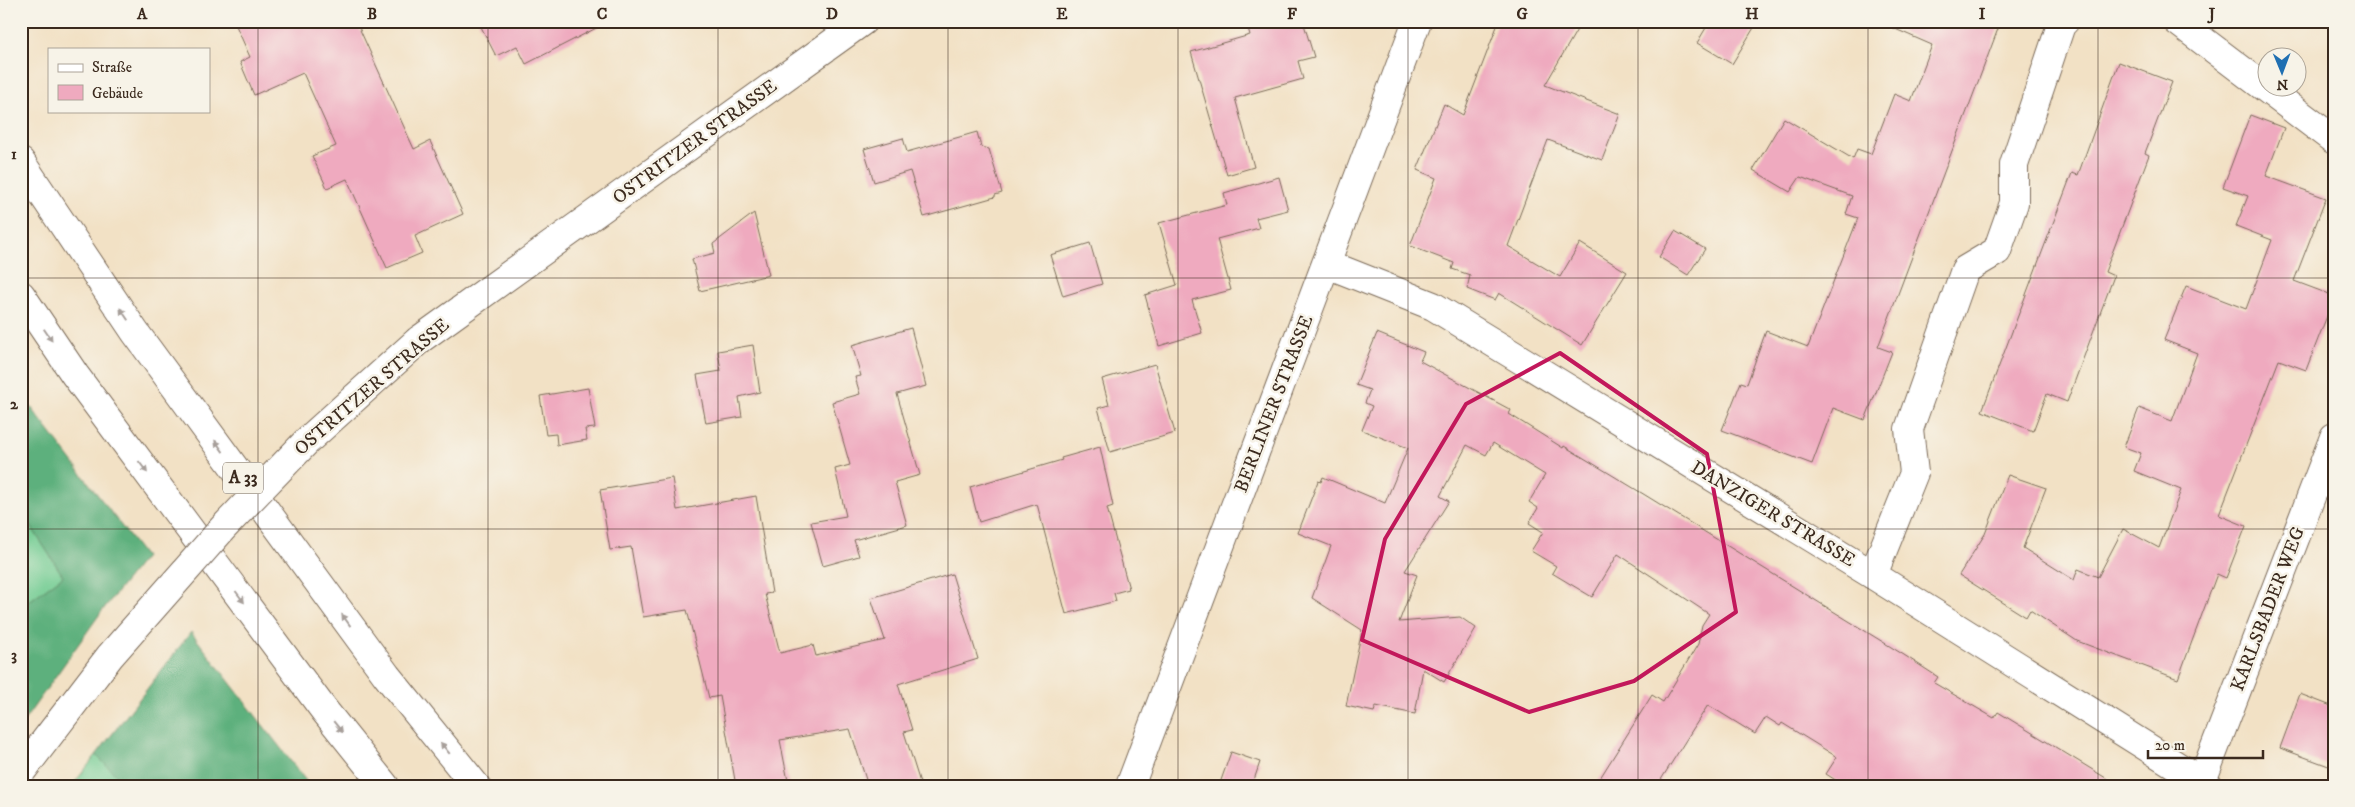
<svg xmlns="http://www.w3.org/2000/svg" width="2355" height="807" font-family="'IM FELL DW Pica',serif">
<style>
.green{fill:#72cc93;stroke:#567b58}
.forest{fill:#5db07d;stroke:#4c6d4e}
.building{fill:#efaabf}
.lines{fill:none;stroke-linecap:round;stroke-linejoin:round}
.minor-casing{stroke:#7b6a58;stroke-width:30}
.highway-casing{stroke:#7b6a58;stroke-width:30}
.minor{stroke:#fff;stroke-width:28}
.highway{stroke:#fff;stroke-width:28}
.minor-bridge-casing{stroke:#7b6a58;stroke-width:30;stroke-linecap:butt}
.minor-bridge{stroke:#fff;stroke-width:28}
.oneway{fill:#a79f9a}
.marked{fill:none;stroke:#c2185b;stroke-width:4;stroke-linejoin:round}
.grid{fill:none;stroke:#3b2a1e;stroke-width:1;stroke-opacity:0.55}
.labels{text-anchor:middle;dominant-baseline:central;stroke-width:5;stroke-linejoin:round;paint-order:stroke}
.shield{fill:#f7f3e8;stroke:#73665b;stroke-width:1}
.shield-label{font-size:18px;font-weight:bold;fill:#3b2a1e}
.street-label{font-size:19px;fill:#3b2a1e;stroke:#f7f3e8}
.neatline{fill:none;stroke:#3b2a1e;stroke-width:2}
.grid-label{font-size:16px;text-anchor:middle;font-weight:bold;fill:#3b2a1e}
</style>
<rect width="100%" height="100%" fill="#f7f3e8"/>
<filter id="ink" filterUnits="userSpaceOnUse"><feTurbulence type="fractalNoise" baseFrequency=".02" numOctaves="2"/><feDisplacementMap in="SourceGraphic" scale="10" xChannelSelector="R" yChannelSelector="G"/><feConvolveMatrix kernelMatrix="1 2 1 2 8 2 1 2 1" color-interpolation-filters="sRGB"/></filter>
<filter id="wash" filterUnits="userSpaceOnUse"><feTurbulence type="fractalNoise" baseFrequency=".0096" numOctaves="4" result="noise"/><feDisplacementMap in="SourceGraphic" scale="20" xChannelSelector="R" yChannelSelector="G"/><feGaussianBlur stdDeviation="1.12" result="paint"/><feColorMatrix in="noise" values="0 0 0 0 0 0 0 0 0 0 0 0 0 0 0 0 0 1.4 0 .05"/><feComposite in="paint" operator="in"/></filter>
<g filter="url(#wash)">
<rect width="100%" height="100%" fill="#f2e1c5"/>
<!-- green -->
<path class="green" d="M21,511L64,576L21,607Z
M96,755L127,786H72Z"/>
<!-- forest -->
<path class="forest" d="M21,394L145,557L102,611L21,725V607L63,576L21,511Z
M191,632L310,786H127L96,755Z"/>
<g id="blocks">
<!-- building -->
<path class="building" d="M234,21H356L414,149L430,141L463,214L415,236L422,253L387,268L347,179L327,188L312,156L336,146L303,73L254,95L240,62L250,57Z
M478,21H610L526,64L517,46L496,56Z
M1246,21H1303L1314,57L1298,61L1303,79L1235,98L1254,167L1227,175L1191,52L1250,35Z
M1499,21H1582L1545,85L1620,114L1602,160L1548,140L1508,246L1560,277L1580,243L1627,272L1582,345L1499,293L1495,300L1467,289L1470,275L1452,269L1454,263L1410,246L1436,178L1417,170L1444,104L1463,115Z
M1710,21H1758L1732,64L1697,43Z
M1877,21H2001L1878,347L1892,352L1865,420L1833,408L1812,464L1722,430L1741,382L1747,384L1766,331L1808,347L1858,218L1846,214L1852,196L1800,177L1790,192L1753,170L1784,118L1853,159L1857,149L1871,154L1894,94L1911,101L1932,45Z
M2119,62L2172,82L2145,153L2149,155L2105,272L2114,276L2067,402L2047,394L2033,431L1982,411L2072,173L2078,175Z
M2250,115L2284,128L2266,176L2326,198L2294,281L2334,296V298L2306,370L2279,360L2219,515L2246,526L2226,578L2217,574L2178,679L2077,641L2030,610L2026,617L1959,575L1985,534L2008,475L2046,488L2023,548L2074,580L2078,569L2098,577L2123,529L2159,548L2181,490L2134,471L2141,453L2124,447L2139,408L2172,421L2197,353L2164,340L2186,286L2246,309L2272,240L2236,226L2248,196L2223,187Z
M977,132L981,147L989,149L1002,193L995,195V197L924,217L910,171L874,182L864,149L903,138L907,152Z
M1279,177L1288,210L1256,218L1259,228L1217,239L1231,290L1192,300L1202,333L1159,346L1145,295L1177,285L1159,223L1227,205L1224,193Z
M754,213L769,275L700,291L692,259L715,253L713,244Z
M1675,231L1705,249L1688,275L1659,257Z
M1090,243L1102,284L1063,296L1050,255Z
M911,328L926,386L897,394L920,475L895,482L907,525L854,540L859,556L823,566L811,522L846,516L835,469L850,465L832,402L860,394L855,377L861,376L852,345Z
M1377,333L1424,352L1420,361L1511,410L1509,414L1563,448L1564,446L1645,495L1904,655L1938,677L1934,683L1994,718L1998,712L2119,786H1845L1826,774L1837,757L1782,723L1780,726L1766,717L1755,734L1708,705L1657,786H1595L1652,695L1663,702L1698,644L1702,625L1709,614L1618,554L1592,597L1552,573L1556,566L1531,551L1543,532L1529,523L1538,508L1529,502L1545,475L1493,443L1486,455L1467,445L1440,496L1449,501L1405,571L1417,575L1399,622L1460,617L1476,628L1444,682L1423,669L1415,714L1376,706L1374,712L1346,706L1362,630L1312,598L1331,546L1298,533L1318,481L1321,482L1323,477L1385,503L1408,448L1362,430L1372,406L1365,403L1370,390L1356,385Z
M753,345L760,392L739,397L742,417L706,423L697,375L721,371L718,351Z
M1155,364L1175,433L1110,452L1098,408L1109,405L1102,379Z
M588,388L595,428L585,429L587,440L557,445L556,434L546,435L540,396Z
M1100,447L1113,506L1107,508L1129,589L1114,593L1116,601L1066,614L1037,504L979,522L970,487L1062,460L1061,458Z
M672,478L677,510L756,496L772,593L765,594L780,653L813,645L816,656L885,640L871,598L952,574L978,659L898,684L912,730L904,732L921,786H868L850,729L780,740L789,786H736L720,696L709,698L687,610L643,617L631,547L610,550L600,490Z
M2300,694L2334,707V768L2280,748Z
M1231,752L1260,762L1252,786H1219Z"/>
</g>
</g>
<g filter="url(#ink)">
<use href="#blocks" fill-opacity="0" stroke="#7b6a58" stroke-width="1"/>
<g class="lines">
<defs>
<path id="minor" d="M2177,21L2334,140
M1327,264L1433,306L1873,575L2209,786
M419,340L863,21
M1873,575L1914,473L1909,429L1965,270L1997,251L2014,203V165L2061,25L2065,21
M2202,781L2334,437
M1130,786L1417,21"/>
<path id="highway" d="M21,162L135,332L387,676L476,786
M21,295L75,375L324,710L385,786"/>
</defs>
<!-- minor casing -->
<use href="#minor" class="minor-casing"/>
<!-- highway casing -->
<use href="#highway" class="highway-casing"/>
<!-- minor -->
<use href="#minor" class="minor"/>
<!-- highway -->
<use href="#highway" class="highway"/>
<defs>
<path id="minor-bridge" d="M21,772L110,656L223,528L307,441L419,340"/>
</defs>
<!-- minor-bridge casing -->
<use href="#minor-bridge" class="minor-bridge-casing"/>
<!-- minor-bridge -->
<use href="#minor-bridge" class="minor-bridge"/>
</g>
<!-- one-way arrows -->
<defs><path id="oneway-solid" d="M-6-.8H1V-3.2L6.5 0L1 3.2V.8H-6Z" transform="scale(1.25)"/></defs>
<g class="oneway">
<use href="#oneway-solid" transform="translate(124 314) rotate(-124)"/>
<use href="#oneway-solid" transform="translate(48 335) rotate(56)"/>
<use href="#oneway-solid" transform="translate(219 446) rotate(-126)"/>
<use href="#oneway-solid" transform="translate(143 467) rotate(53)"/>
<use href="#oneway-solid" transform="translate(240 597) rotate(53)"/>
<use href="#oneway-solid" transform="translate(346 620) rotate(-126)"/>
<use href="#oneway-solid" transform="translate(338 727) rotate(51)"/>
<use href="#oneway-solid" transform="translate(445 748) rotate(-129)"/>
</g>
</g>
<!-- marked area -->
<path class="marked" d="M1560,353L1707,454L1736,612L1634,681L1529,712L1362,640L1385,539L1466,404Z"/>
<!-- grid -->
<path class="grid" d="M258,21V786M488,21V786M718,21V786M948,21V786M1178,21V786M1408,21V786M1638,21V786M1868,21V786M2098,21V786M21,278H2334M21,529H2334"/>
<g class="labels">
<!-- shield labels -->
<rect class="shield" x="223" y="462.5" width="40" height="31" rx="4"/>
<g class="shield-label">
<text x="243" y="478">A 33</text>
</g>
<!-- street labels -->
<g class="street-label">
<text transform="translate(695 142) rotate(-36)">OSTRITZER STRASSE</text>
<text transform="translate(372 387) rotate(-41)">OSTRITZER STRASSE</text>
<text transform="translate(1274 404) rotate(-69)">BERLINER STRASSE</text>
<text transform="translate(1773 514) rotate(31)">DANZIGER STRASSE</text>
<text transform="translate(2268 609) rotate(-69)">KARLSBADER WEG</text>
</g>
</g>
<!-- margin -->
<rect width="2355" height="807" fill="none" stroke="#f7f3e8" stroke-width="55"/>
<!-- legend -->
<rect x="48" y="48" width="162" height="65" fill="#f7f3e8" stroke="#aca397"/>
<rect x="58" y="64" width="25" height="8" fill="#ffffff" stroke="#aca397"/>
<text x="92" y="72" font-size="15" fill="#3b2a1e">Straße</text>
<rect x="58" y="85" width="25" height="15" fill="#efaabf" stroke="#aca397"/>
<text x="92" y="98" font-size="15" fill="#3b2a1e">Gebäude</text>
<!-- north arrow -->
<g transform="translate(2282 72) rotate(179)"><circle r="24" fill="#f7f3e8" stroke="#aca397"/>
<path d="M0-4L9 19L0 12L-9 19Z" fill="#1f6fb2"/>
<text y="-8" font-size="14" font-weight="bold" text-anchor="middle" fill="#3b2a1e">N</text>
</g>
<!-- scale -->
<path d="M2148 750v8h115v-8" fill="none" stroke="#3b2a1e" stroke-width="2.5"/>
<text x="2155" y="750" font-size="15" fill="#3b2a1e" stroke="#f7f3e8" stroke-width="4" paint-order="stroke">20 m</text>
<rect x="28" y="28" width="2300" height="752" class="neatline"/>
<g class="grid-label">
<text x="142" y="19">A</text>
<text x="372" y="19">B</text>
<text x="602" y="19">C</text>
<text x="832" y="19">D</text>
<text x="1062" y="19">E</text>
<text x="1292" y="19">F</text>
<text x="1522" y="19">G</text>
<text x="1752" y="19">H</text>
<text x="1982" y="19">I</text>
<text x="2212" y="19">J</text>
<text x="14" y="159">1</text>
<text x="14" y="409">2</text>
<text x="14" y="660">3</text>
</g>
</svg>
